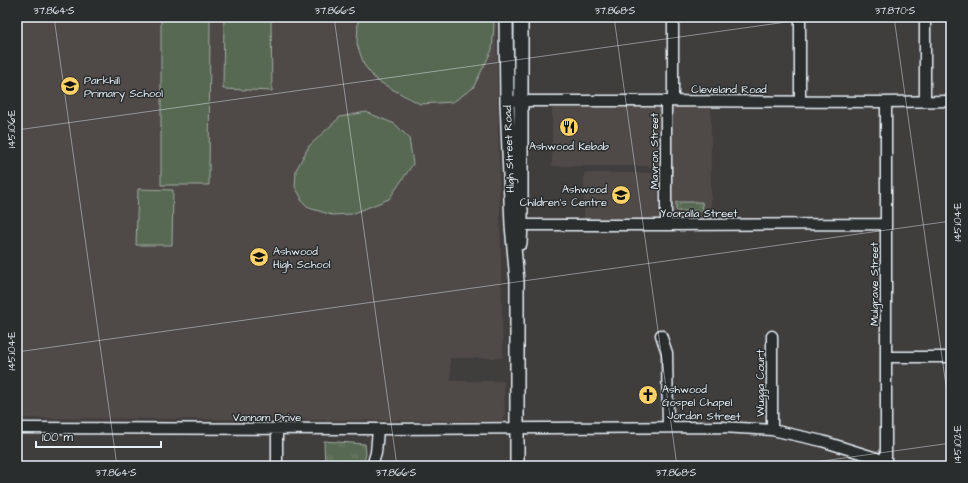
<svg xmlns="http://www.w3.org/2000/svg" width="968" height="483" font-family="'Architects Daughter',sans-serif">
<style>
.built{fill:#504847}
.grass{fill:url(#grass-tufts);stroke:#a0ada6}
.garden{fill:#586953;stroke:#a0ada6}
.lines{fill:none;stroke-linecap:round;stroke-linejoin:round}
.minor-casing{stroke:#e8f1f8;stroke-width:13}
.major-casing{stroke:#e8f1f8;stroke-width:16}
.minor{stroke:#2a2d2e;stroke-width:10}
.major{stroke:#2a2d2e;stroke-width:13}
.ticks{fill:none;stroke:#e8f1f8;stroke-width:1;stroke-opacity:0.45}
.labels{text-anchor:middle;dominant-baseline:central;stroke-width:3;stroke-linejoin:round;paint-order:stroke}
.poi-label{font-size:11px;fill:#e8f1f8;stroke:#2a2d2e;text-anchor:start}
.street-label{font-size:11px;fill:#e8f1f8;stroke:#2a2d2e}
.neatline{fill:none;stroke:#e8f1f8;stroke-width:1.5}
.ticks-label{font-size:10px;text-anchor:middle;fill:#e8f1f8}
</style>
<defs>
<pattern id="grass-tufts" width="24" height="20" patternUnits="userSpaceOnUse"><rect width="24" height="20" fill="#586953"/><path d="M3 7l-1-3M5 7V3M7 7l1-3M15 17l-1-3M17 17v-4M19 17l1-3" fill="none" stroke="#707f6c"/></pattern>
</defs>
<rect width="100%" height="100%" fill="#403d3d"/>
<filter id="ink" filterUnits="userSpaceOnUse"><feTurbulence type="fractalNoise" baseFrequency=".025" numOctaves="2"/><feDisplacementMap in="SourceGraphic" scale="8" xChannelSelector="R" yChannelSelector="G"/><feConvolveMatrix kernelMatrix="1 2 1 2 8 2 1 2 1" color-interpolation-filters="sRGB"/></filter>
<g filter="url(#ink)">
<!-- built -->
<path class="built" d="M17,17H496L503,358H450L451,381H504L505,416L501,421L17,418Z
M659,107V166H552V108Z
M672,107H711V220H672Z
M584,173H659L658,218L654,221H584Z"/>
<!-- grass -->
<path class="grass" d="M676,202H702L703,211H677L676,210Z
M324,441L365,444L366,454L363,466H325Z"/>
<!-- garden -->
<path class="garden" d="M161,17H210L209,185H161Z
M224,17H271L272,91L223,89Z
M359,17H492L494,25L492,50L473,88L453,102L420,104L390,88L376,80L364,65L357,44L358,21Z
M366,112L395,124L409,138L413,164L389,199L352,214L332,215L309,208L301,200V197L295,187L296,170L309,146L340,117Z
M138,189L173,190L172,245H136Z"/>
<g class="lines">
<defs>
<path id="minor" d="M673,17V101
M515,101H670L886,102L951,101
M666,101V225
M800,101V17
M925,101V17
M514,225H666L886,224
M661,335L667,353L668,427
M772,336V430
M886,357H951
M17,428L378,429L722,427L772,430L822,441L886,461
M277,429V466
M372,466L376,453L378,429
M886,466V102"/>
<path id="major" d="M506,17L507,101L512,225L517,281V466
M520,243L521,225V17"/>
</defs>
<!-- minor casing -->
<use href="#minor" class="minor-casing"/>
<!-- major casing -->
<use href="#major" class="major-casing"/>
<!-- minor -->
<use href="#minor" class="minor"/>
<!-- major -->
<use href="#major" class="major"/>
</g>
</g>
<!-- ticks -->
<path class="ticks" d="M54,17L117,466M334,17L397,466M614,17L677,466M894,17L951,421M17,130L822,17M17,352L951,221M787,466L951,443"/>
<!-- icons -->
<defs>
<symbol id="school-disc" viewBox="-11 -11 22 22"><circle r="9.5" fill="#ffd166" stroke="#2a2d2e"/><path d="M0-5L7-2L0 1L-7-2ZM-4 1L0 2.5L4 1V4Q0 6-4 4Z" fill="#111"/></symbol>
<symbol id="restaurant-disc" viewBox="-11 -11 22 22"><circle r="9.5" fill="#ffd166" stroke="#2a2d2e"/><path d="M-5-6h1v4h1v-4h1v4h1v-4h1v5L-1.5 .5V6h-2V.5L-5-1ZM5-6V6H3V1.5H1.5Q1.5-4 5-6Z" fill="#111"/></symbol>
<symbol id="church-disc" viewBox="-11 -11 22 22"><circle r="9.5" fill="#ffd166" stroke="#2a2d2e"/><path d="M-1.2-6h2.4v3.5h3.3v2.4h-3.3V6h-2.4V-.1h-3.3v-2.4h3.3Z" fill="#111"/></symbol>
</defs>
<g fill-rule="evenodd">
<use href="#school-disc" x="59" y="75" width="22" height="22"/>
<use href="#restaurant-disc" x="558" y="116" width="22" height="22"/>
<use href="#school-disc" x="610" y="184" width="22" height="22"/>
<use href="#school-disc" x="248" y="246" width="22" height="22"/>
<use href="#church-disc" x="637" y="384" width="22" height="22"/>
</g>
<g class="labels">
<!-- poi labels -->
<g class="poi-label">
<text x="84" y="80">Parkhill<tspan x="84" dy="13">Primary School</tspan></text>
<text x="569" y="146" text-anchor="middle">Ashwood Kebab</text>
<text x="607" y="189" text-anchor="end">Ashwood<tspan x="607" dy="13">Children's Centre</tspan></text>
<text x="273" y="251">Ashwood<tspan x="273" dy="13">High School</tspan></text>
<text x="662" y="389">Ashwood<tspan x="662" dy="13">Gospel Chapel</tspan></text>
</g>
<!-- street labels -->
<g class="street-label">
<text x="729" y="89">Cleveland Road</text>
<text transform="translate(509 149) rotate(-92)">High Street Road</text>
<text transform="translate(654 151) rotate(-90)">Mavron Street</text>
<text x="699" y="213">Yooralla Street</text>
<text transform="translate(874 284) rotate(-90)">Mulgrave Street</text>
<text transform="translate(760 383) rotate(-90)">Wugga Court</text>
<text transform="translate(704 416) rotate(1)">Jordan Street</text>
<text x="267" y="417">Vannam Drive</text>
</g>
</g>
<!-- margin -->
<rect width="968" height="483" fill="none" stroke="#2a2d2e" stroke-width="44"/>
<!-- scale -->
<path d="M36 441v6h125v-6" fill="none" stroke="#e8f1f8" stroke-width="2"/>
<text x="42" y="441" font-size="12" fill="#e8f1f8" stroke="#2a2d2e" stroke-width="3" paint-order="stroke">100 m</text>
<rect x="22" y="22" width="924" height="439" class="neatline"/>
<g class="ticks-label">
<text x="54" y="14">37.864°S</text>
<text x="335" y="14">37.866°S</text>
<text x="615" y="14">37.868°S</text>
<text x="895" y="14">37.870°S</text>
<text transform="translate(11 129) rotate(-90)" y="4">145.106°E</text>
<text transform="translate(957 222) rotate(-90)" y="4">145.104°E</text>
<text transform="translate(11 351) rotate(-90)" y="4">145.104°E</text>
<text transform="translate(957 444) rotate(-90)" y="4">145.102°E</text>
<text x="116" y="476">37.864°S</text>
<text x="396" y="476">37.866°S</text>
<text x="676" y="476">37.868°S</text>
</g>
</svg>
